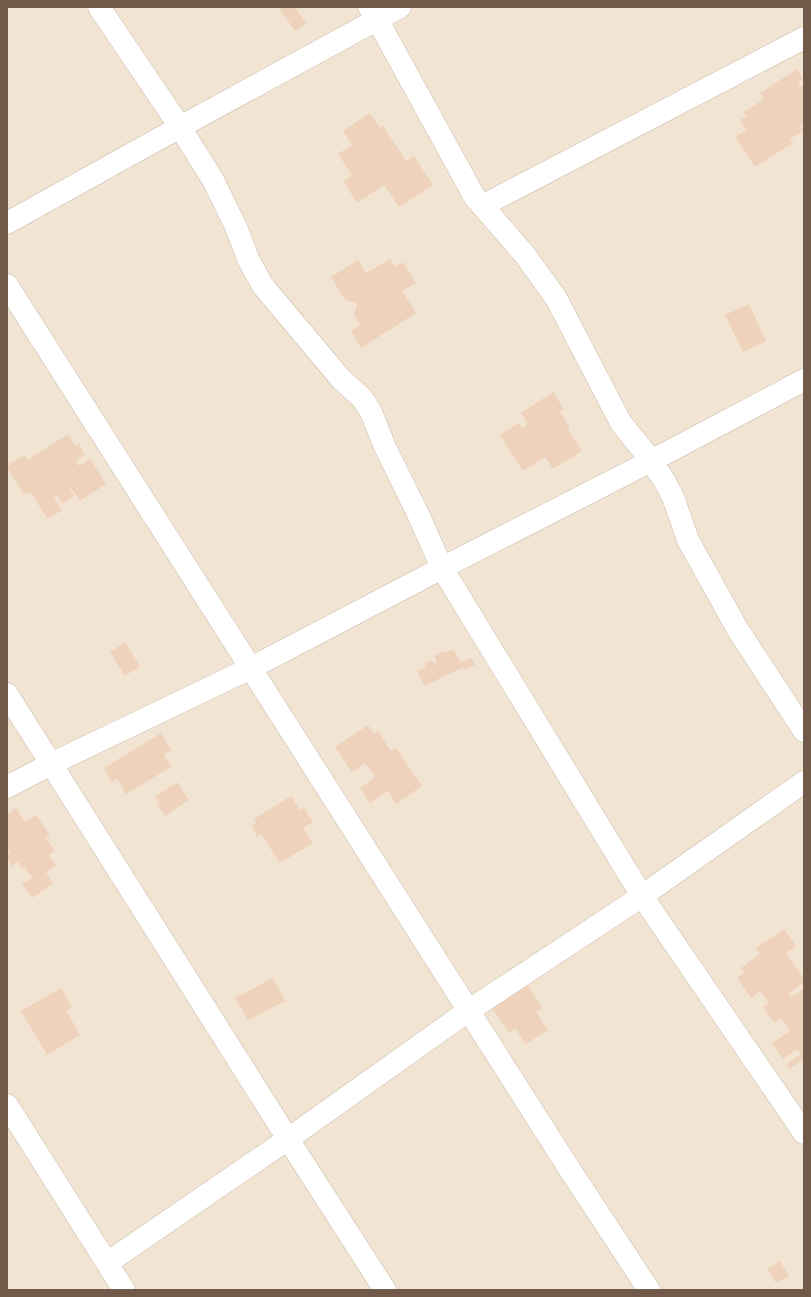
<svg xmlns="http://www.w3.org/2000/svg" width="811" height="1297" font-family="Lato,sans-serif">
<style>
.residential{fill:#f2e4d2}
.building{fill:#efd2bc}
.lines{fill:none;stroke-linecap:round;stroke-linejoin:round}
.minor-casing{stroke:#cbbaaa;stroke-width:23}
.minor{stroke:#fff;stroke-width:22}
</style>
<rect width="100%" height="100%" fill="#fbf2e3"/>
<!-- residential -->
<path class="residential" d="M7,7H804V1290H7Z"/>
<!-- building -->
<path class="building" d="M278,7H295L306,23L295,31Z
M797,69L803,79L798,82L801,87L804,86V122L800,125L804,130L790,139L793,143L755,167L735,137L746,130L740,120L747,116L744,112L764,99L760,93Z
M370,113L380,128L383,126L406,161L414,156L433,185L399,207L384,185L357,203L343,181L352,175L338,154L352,145L343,131Z
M390,259L396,267L403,262L416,283L402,291L416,313L361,348L351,331L360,325L354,315L357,303L345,300L331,277L358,260L366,273Z
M749,304L766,341L743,352L725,315Z
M553,392L564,409L560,412L570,428L568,429L582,451L553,469L545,457L523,471L500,435L519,423L522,428L528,424L521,413Z
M68,434L75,446L79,444L85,455L76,461L79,466L90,459L106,484L80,501L71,488L70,489L74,496L62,504L57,495L54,498L62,510L48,519L30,492L25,495L7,468V466L24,455L28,460Z
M125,642L140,666L125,676L110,652Z
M453,649L461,662L471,658L475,665L465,670L464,667L424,686L417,671L426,667L424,664L432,660L434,664L437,662L434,656L439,654L438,653L442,651L443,653Z
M368,725L374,734L378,731L391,751L396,748L422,786L396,804L388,791L370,803L360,788L375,777L365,763L352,772L335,747Z
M161,733L171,750L164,754L171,767L126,794L117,779L112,782L104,768Z
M177,782L189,800L165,816L158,806L160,805L155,797Z
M291,796L300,810L304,808L313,822L303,828L313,843L280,863L261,834L257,836L251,826L256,823L254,819Z
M16,808L25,822L36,815L50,835L46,838L55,851L49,855L56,865L46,872L53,883L32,898L22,884L32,878L25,867L22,868L18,862L12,866L7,858V854L10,852L7,847V840L9,839L7,837V814Z
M784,929L796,946L786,953L804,979V982L788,994L791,997L804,989V1059L790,1069L787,1064L801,1054L797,1049L783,1059L772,1043L790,1031L781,1018L774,1023L763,1007L769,1003L760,991L751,998L737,978L744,973L741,968L760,954L756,948Z
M273,978L285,1001L248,1020L235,998Z
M526,983L542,1008L536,1012L548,1030L526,1044L515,1028L509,1033L491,1006Z
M61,988L72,1007L66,1010L80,1035L47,1055L21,1011Z
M780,1261L789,1276L776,1283L767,1269Z"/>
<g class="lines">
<defs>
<path id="minor" d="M99,7L180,127L213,180L236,227L249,261L263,286L341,379L362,398L371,412L385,447L419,516L442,568L642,896L804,1133
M369,7L377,19L474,196L525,255L556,298L621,423L646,454L664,480L673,497L688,540L738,630L804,731
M482,206L804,38
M7,223L180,127L400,7
M7,285L572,1173L649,1290
M7,694L288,1139L385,1290
M7,787L51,764L251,668L442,568L651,461L804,380
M7,1105L124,1290
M107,1263L288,1139L468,1011L642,896L804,782"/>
</defs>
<!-- minor casing -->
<use href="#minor" class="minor-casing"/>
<!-- minor -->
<use href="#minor" class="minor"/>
</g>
<!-- border -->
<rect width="811" height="1297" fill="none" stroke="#715a4a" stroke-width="16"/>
</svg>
